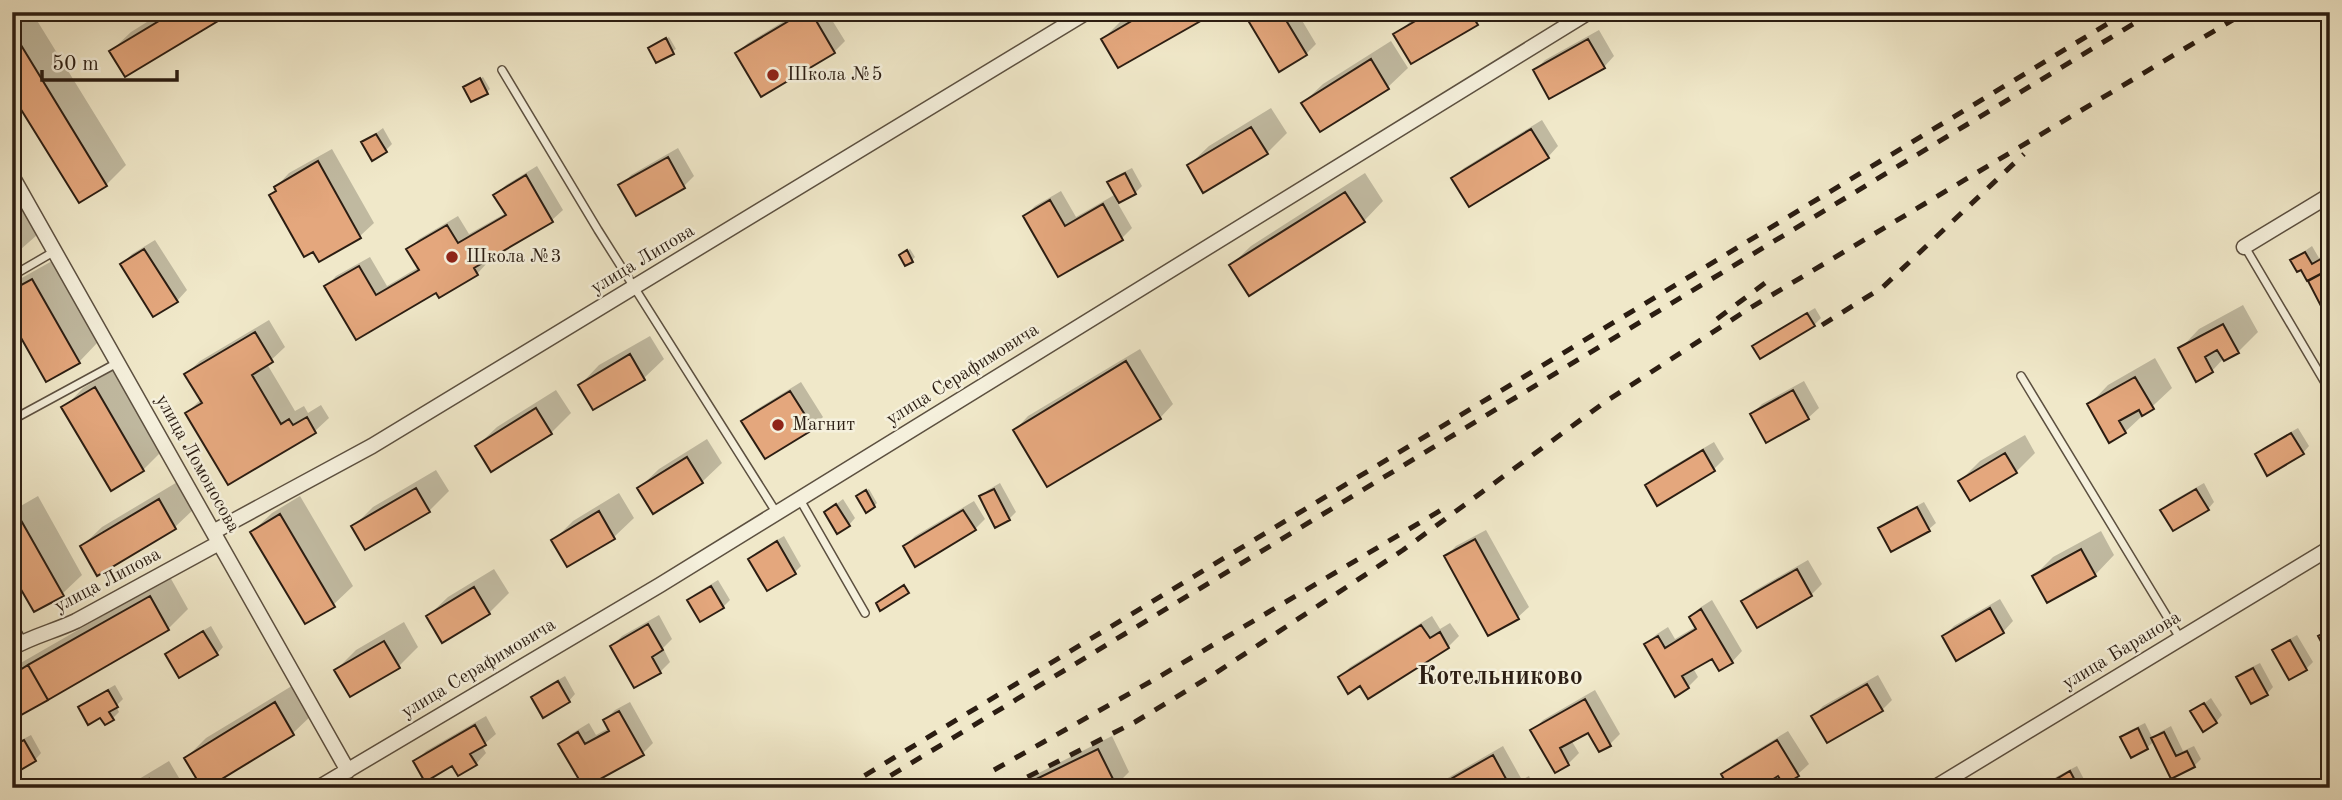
<svg xmlns="http://www.w3.org/2000/svg" width="2342" height="800" font-family="'Old Standard TT',serif">
<style>
.shadow{fill:#0003}
.building{fill:#e4a77d;stroke:#2b1d12;stroke-width:2}
.lines{fill:none;stroke-linecap:round;stroke-linejoin:round}
.lane-casing{stroke:#5c5040;stroke-width:10}
.street-casing{stroke:#5c5040;stroke-width:17}
.lane{stroke:#f5f0dc;stroke-width:7}
.street{stroke:#f5f0dc;stroke-width:14}
.rail{stroke:#2b1d12;stroke-width:5;stroke-dasharray:12 12;stroke-linecap:butt}
.poi-dot{fill:#8f2418;stroke:#f5f0dc;stroke-width:2.5}
.labels{text-anchor:middle;dominant-baseline:central;stroke-width:5;stroke-linejoin:round;paint-order:stroke}
.poi-label{font-size:19px;fill:#2b1d12;stroke:#f5f0dc;text-anchor:start}
.street-label{font-size:19px;fill:#2b1d12;stroke:#f5f0dc}
.district-label{font-size:26px;font-weight:bold;fill:#2b1d12;stroke:#f5f0dc}
</style>
<rect width="100%" height="100%" fill="#f0e8c9"/>
<filter id="stains"><feTurbulence type="fractalNoise" baseFrequency=".00286" numOctaves="4"/><feColorMatrix values="0 0 0 0 .2 0 0 0 0 .09 0 0 0 0 .02 0 0 0 .5 -.17"/></filter>
<radialGradient id="worn" r=".72"><stop offset=".6" stop-color="#630" stop-opacity="0"/><stop offset="1" stop-color="#630" stop-opacity=".3"/></radialGradient>
<!-- shadow -->
<path class="shadow" d="M163,12H229L111,51L131,32Z
M799,12H827L845,41L834,52L762,95L737,53L748,43Z
M1135,12H1212L1103,39L1123,19Z
M1245,12H1297L1316,44L1306,54Z
M1420,12H1488L1477,23L1396,35Z
M33,14L126,165L106,185L12,92V26Z
M1599,30L1614,56L1604,67L1535,70L1545,60Z
M669,37L676,49L657,61L650,48Z
M1391,41L1408,68L1388,87L1320,130L1303,103L1323,84Z
M483,77L490,89L487,92L468,85Z
M1271,108L1287,133L1267,153L1189,165L1209,146Z
M1542,120L1558,146L1548,157L1453,178L1464,168Z
M383,128L392,144L386,150L363,143Z
M678,148L694,176L684,186H621L631,175Z
M332,149L374,223L360,236L319,259L271,196L277,190L276,187L289,173Z
M537,166L563,210L552,220L485,260L487,263L477,274L436,291L356,338L326,287L336,276L370,257L387,286L419,267L409,249L419,239L458,216L469,234L506,213L496,195L506,185Z
M1132,168L1142,186L1135,193L1117,202L1132,228L1122,238L1059,275L1025,216L1035,206L1061,191L1076,217L1116,194L1110,182L1116,176Z
M1365,173L1383,201L1364,221L1231,265L1251,246Z
M12,192L37,235L12,257Z
M155,240L187,290L177,301L122,264L132,254Z
M2312,246L2319,258L2330,253V302L2323,305L2302,268L2292,260Z
M910,249L915,257L912,260L904,252Z
M52,261L98,342L79,362L12,318V287L20,279Z
M2243,305L2258,332L2238,352L2223,359L2212,371L2180,349L2199,329Z
M1815,308L1821,318L1814,325L1754,346L1761,340Z
M269,320L285,347L267,364L295,411L304,406L308,413L321,405L329,418L315,431L187,413L201,399L186,374L200,361Z
M650,336L664,359L644,378L593,408L580,385L599,365Z
M1140,349L1173,404L1160,418L1015,430L1028,416Z
M2155,358L2172,388L2125,432L2089,405L2108,385Z
M115,369L163,450L143,470L64,408L83,388Z
M1804,381L1819,408L1808,418L1752,414L1762,404Z
M801,382L823,417L813,427L744,421L754,411Z
M556,390L571,413L551,433L492,470L477,446L497,427Z
M2298,428L2309,446L2303,453L2257,455L2263,448Z
M2025,435L2035,453L2016,472L1960,481L1980,461Z
M707,439L722,463L702,482L639,488L659,469Z
M1714,442L1724,459L1714,469L1658,503L1647,486L1658,475Z
M436,470L449,491L429,511L353,527L373,507Z
M179,481L195,508L175,527L98,573L82,546L102,527Z
M1000,483L1016,512L1009,519L981,497L988,490Z
M2204,483L2214,502L2208,509L2162,510L2169,503Z
M869,489L877,503L874,506L861,493Z
M619,493L634,518L614,537L568,565L553,541L573,521Z
M38,496L82,575L62,594L12,570V511Z
M300,496L353,586L333,605L252,532L272,513Z
M843,499L855,518L849,525L826,512Z
M974,501L985,519L975,529L905,546L915,536Z
M1924,502L1936,523L1929,529H1880L1887,522Z
M1486,530L1529,607L1518,617L1489,634L1446,556L1456,546Z
M2101,531L2114,555L2095,575L2034,576L2053,557Z
M784,536L801,566L795,572L750,559L757,552Z
M1808,560L1822,584L1811,595L1744,601L1754,591Z
M494,569L509,593L489,613L428,616L448,597Z
M170,577L188,609L168,629L12,719V668Z
M718,580L730,600L723,607L689,600L695,594Z
M2000,599L2013,621L2003,632L1944,636L1954,626Z
M1712,600L1742,651L1732,662L1712,657L1693,668L1698,677L1688,687L1646,644L1657,634L1668,627L1675,639L1697,626L1691,617L1701,607Z
M659,615L672,639L663,648L670,662L660,672L612,646L622,636Z
M1432,616L1440,629L1450,623L1459,636L1448,647L1368,696L1360,684L1340,677L1350,667Z
M404,622L418,647L399,666L336,670L356,650Z
M211,626L223,647L217,654L167,655L173,648Z
M2297,635L2313,662L2306,669L2274,651L2281,644Z
M2260,663L2273,687L2267,694L2238,678L2244,671Z
M1878,675L1892,700L1882,710L1813,716L1823,706Z
M565,676L575,694L569,701L533,697L540,691Z
M295,684L313,714L293,733L204,787L186,758L206,738Z
M115,685L123,699L116,706L119,712L112,719L80,708L87,701Z
M1595,690L1620,734L1610,744L1589,730L1571,740L1579,753L1568,764L1556,771L1533,730L1543,720Z
M2211,698L2222,715L2216,722L2193,712Z
M630,702L653,743L643,753L585,786L561,744L571,734L589,723L596,735L609,728L605,720L615,710Z
M486,716L496,734L482,746L486,753L476,764L416,761L426,751Z
M2145,723L2153,739L2160,732L2171,726L2183,751L2194,746L2201,759L2194,766L2172,777L2154,741L2147,748L2122,737L2129,731Z
M1788,731L1809,764L1798,774L1785,783L1779,773L1765,782L1768,788H1732L1723,774L1734,764Z
M31,735L41,753L35,760L12,773V745Z
M1112,736L1129,772L1116,785L1111,788H1009Z
M1503,746L1522,780L1529,776L1534,788H1437L1446,779Z
M169,761L185,788H124Z
M2077,766L2087,785L2084,788H2052L2050,784L2056,777Z"/>
<!-- building -->
<path class="building" d="M174,12H233L125,77L109,51Z
M804,12H811L835,53L761,97L735,53Z
M1147,12H1213V14L1118,68L1101,39Z
M1243,12H1281L1307,55L1279,72Z
M1431,12H1470L1478,25L1411,64L1393,34Z
M13,32L107,186L79,203L12,95Z
M666,38L674,54L656,63L648,48Z
M1588,39L1605,68L1549,99L1533,70Z
M1371,59L1389,89L1320,132L1301,103Z
M480,78L488,94L471,102L463,87Z
M1251,127L1268,154L1203,193L1187,165Z
M1531,129L1549,158L1469,207L1451,178Z
M376,134L387,152L372,161L361,142Z
M668,157L685,188L636,216L618,185Z
M318,161L361,238L319,262L313,252L304,257L269,195L276,191L274,187Z
M1125,173L1136,194L1119,203L1107,182Z
M526,175L553,222L474,268L478,275L439,298L436,293L356,340L324,286L359,266L376,295L419,270L406,249L447,225L458,243L506,215L493,195Z
M1345,192L1365,222L1249,296L1229,265Z
M1050,200L1065,226L1103,204L1123,240L1058,277L1023,216Z
M144,249L178,302L153,317L120,264Z
M907,250L913,262L905,266L899,255Z
M2305,252L2312,264L2326,256L2330,262V269L2307,281L2301,270L2297,272L2290,260Z
M2330,269V304L2322,308L2308,281Z
M32,279L80,363L46,382L12,322V290Z
M1807,313L1815,326L1760,359L1752,346Z
M2223,324L2239,353L2224,361L2217,350L2205,357L2213,372L2196,382L2178,348Z
M255,332L273,362L252,375L281,424L289,419L293,425L307,417L316,433L228,485L185,413L202,403L184,374Z
M630,354L645,380L593,410L578,385Z
M1126,361L1161,419L1047,487L1013,430Z
M2135,377L2154,409L2142,416L2139,410L2119,421L2126,433L2109,443L2087,404Z
M95,387L144,471L111,491L61,407Z
M1793,390L1809,419L1766,443L1750,414Z
M790,391L814,429L765,459L741,421Z
M536,408L552,434L491,472L475,446Z
M2291,433L2304,454L2267,476L2255,454Z
M1703,450L1715,471L1657,506L1645,485Z
M2005,453L2017,473L1970,501L1958,481Z
M687,457L703,483L653,514L637,488Z
M416,488L430,512L365,550L351,526Z
M994,489L1010,520L995,528L979,496Z
M2196,489L2209,510L2173,531L2160,510Z
M866,490L875,507L866,513L856,496Z
M159,499L176,529L97,576L80,546Z
M836,504L850,526L837,534L824,512Z
M1917,507L1930,531L1891,552L1878,528Z
M963,510L976,530L915,567L903,546Z
M599,511L615,539L567,567L551,540Z
M280,514L335,607L305,624L250,532Z
M18,515L64,596L34,612L12,574V518Z
M1475,539L1519,619L1488,636L1444,556Z
M777,541L796,574L767,591L748,559Z
M2081,549L2096,576L2047,603L2032,576Z
M1797,569L1812,596L1757,628L1741,601Z
M904,585L909,593L880,611L876,603Z
M711,586L724,608L700,622L687,600Z
M474,587L490,614L442,643L426,616Z
M150,596L169,630L48,700L28,665Z
M1990,608L2004,633L1956,661L1942,636Z
M1701,609L1733,663L1719,671L1712,659L1682,676L1689,688L1675,697L1644,644L1658,636L1665,648L1696,629L1689,617Z
M648,624L663,650L652,657L661,673L634,688L610,646Z
M1421,625L1430,638L1440,632L1449,648L1368,699L1360,686L1348,694L1338,677Z
M2330,630V654L2328,655L2318,636Z
M203,631L218,655L179,678L165,654Z
M2290,640L2307,670L2289,680L2272,650Z
M384,641L400,668L350,697L334,670Z
M28,665L48,700L12,720V675Z
M2253,668L2268,695L2251,704L2236,677Z
M558,681L570,702L543,718L531,697Z
M1867,684L1883,711L1827,743L1811,716Z
M108,690L118,707L109,712L114,720L105,725L100,718L88,725L78,707Z
M1585,699L1611,746L1599,752L1588,733L1560,748L1569,765L1555,773L1530,730Z
M275,702L294,735L207,788H202L184,758Z
M2204,703L2217,723L2203,732L2190,711Z
M619,711L644,755L584,788L558,744L578,732L585,744L609,731L603,720Z
M475,725L486,745L470,754L477,765L458,776L452,766L425,782L413,761Z
M2138,728L2148,749L2131,758L2120,737Z
M2164,732L2176,756L2187,751L2195,767L2171,779L2151,738Z
M24,740L36,761L12,775V746Z
M1777,740L1799,776L1784,785L1778,776L1759,788H1729L1721,774Z
M1098,749L1117,787L1115,788H1018Z
M1493,755L1511,788H1435Z
M2070,771L2079,788H2050L2048,784Z
M149,779L154,788H135Z"/>
<g class="lines">
<defs>
<path id="lane" d="M502,70L598,230L776,512
M2245,247L2330,391
M12,276L55,251
M2021,376L2180,638
M12,420L117,363
M799,498L865,613
M12,623L23,642"/>
<path id="street" d="M12,176L348,771
M2244,247L2330,195
M213,532L372,446L1087,12
M12,648C33,636 55,631 76,621L219,543
M318,788L660,585L1589,12
M1934,788L2330,548"/>
</defs>
<!-- lane casing -->
<use href="#lane" class="lane-casing"/>
<!-- street casing -->
<use href="#street" class="street-casing"/>
<!-- lane -->
<use href="#lane" class="lane"/>
<!-- street -->
<use href="#street" class="street"/>
<!-- rail -->
<path class="rail" d="M1717,319L1765,283
M1822,325L1883,287L2024,154
M994,770L1157,678L1448,506
M844,788L2127,12
M870,788L2153,12
M1006,788L1135,722L1211,676L1403,550L1605,402L1750,308L2246,12"/>
</g>
<!-- markers -->
<g class="poi-dot">
<circle cx="773" cy="75" r="7"/>
<circle cx="452" cy="257" r="7"/>
<circle cx="778" cy="425" r="7"/>
</g>
<g class="labels">
<!-- poi labels -->
<g class="poi-label">
<text x="787" y="75">Школа №5</text>
<text x="466" y="257">Школа №3</text>
<text x="792" y="425">Магнит</text>
</g>
<!-- street labels -->
<g class="street-label">
<text transform="translate(643 260) rotate(-31)">улица Липова</text>
<text transform="translate(963 375) rotate(-32)">улица Серафимовича</text>
<text transform="translate(197 464) rotate(61)">улица Ломоносова</text>
<text transform="translate(108 581) rotate(-28)">улица Липова</text>
<text transform="translate(2122 651) rotate(-31)">улица Баранова</text>
<text transform="translate(479 669) rotate(-31)">улица Серафимовича</text>
</g>
<!-- district labels -->
<g class="district-label">
<text x="1500" y="677">Котельниково</text>
</g>
</g>
<!-- margin -->
<rect width="2342" height="800" fill="none" stroke="#f0e8c9" stroke-width="42"/>
<rect x="14" y="14" width="2314" height="772" fill="none" stroke="#2b1d12" stroke-width="3.5"/>
<rect x="21" y="21" width="2300" height="758" fill="none" stroke="#2b1d12" stroke-width="2"/>
<!-- scale -->
<path d="M42 70v10h135v-10" fill="none" stroke="#2b1d12" stroke-width="3.5"/>
<text x="52" y="70" font-size="21" fill="#2b1d12" stroke="#f5f0dc" stroke-width="5" paint-order="stroke">50 m</text>
<rect width="100%" height="100%" filter="url(#stains)"/>
<rect width="100%" height="100%" fill="url(#worn)"/>
</svg>
